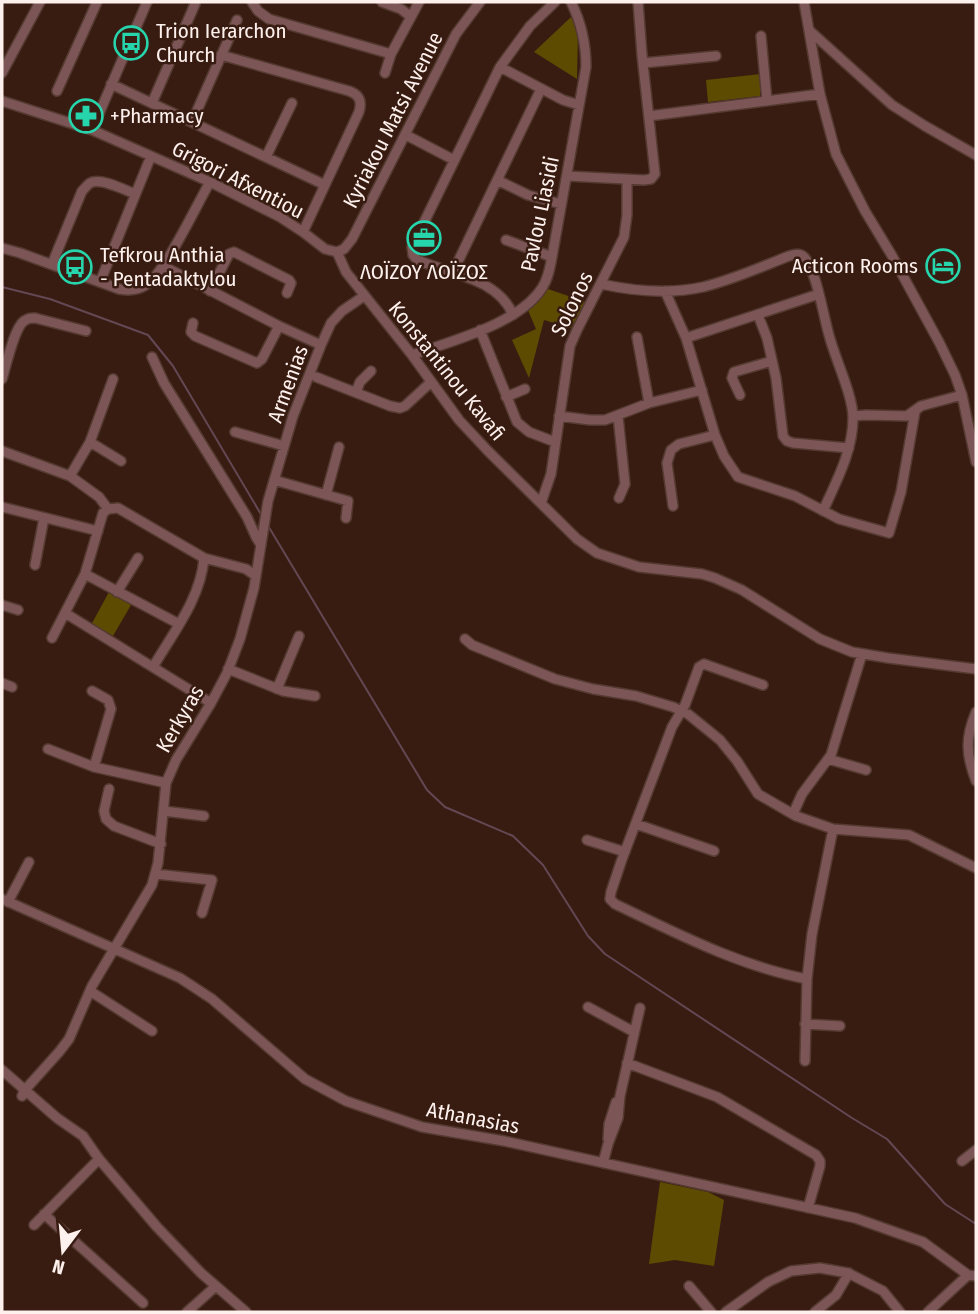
<svg xmlns="http://www.w3.org/2000/svg" width="978" height="1314" font-family="'Fira Sans Condensed',sans-serif">
<style>
.green{fill:#5c4b00}
.lines{fill:none;stroke-linecap:round;stroke-linejoin:round}
.stream{stroke:#634854;stroke-width:2}
.minor-casing{stroke:#543a30;stroke-width:12}
.minor{stroke:#7c5557;stroke-width:9}
.labels{text-anchor:middle;dominant-baseline:central;stroke-width:5;stroke-linejoin:round;paint-order:stroke}
.poi-label{font-size:21px;fill:#fef1ed;stroke:#381c11;text-anchor:start}
.street-label{font-size:21px;fill:#fef1ed;stroke:#381c11}
</style>
<rect width="100%" height="100%" fill="#381c11"/>
<!-- green -->
<path class="green" d="M571,17L578,30L577,79L534,52Z
M761,74L760,96L708,102L706,80Z
M548,289L586,302L571,328L544,320L529,378L512,340L536,329L527,308Z
M109,592L131,605L113,636L91,625Z
M660,1182L708,1192L724,1200L714,1266L675,1260L649,1264Z"/>
<g class="lines">
<!-- stream -->
<path class="stream" d="M2,287L50,299L148,335L173,366L262,516
M267,524L427,790L445,807L513,836L543,865L588,936L605,954L852,1118L887,1139L945,1204L976,1224"/>
<defs>
<path id="minor" d="M252,2L258,11L269,19L391,54L419,2
M382,2L401,9L411,17
M804,2L820,94L836,154L865,211L891,254L939,342L955,375L962,395L976,462
M810,31L892,105L925,126L976,155
M761,36L767,101
M221,55L349,91C360,95 362,102 359,112L303,232
M643,63L716,56
M500,67L563,100L579,105
M2,73L40,2
M385,73L391,54
M111,84L325,185
M57,91L97,2
M2,101L92,130L210,182L280,217L303,232L325,249L337,252
M152,103L195,4
M649,116L820,94
M192,122L237,20
M92,130L147,2
M406,135L454,160
M266,157L292,103
M567,176L644,180L651,179L655,174L642,55L638,2
M497,180L528,195L561,204
M506,240L552,257
M2,248L20,253L119,289C129,291 138,290 146,285C165,273 197,204 210,182
M337,252L346,272L412,355L459,420L488,451L577,539L597,553L639,567L702,574L715,578L742,590L820,639L852,652L888,658L976,669
M337,252L344,249L352,239L456,34L480,2
M52,264L82,191C85,188 87,185 90,183C100,177 125,190 135,194
M163,266L279,326L321,345
M453,272L541,89
M100,282L151,156
M601,284C633,291 671,294 703,287C732,280 761,267 789,256C795,254 800,253 804,257C816,268 824,319 829,335C835,359 853,395 853,418C853,451 836,482 823,511
M210,291L229,254L234,252L289,280L291,283L287,293
M665,291L686,338L715,435L724,456L738,477L795,496L839,519L889,533L901,492L915,412
M513,315C498,278 450,274 417,260L413,255L412,247L500,67L530,26L555,2
M758,315L767,338L776,378L783,436L787,441L793,443L849,448
M193,323L191,332L195,336L257,363L262,359L279,326
M480,330L517,422L529,432L555,442
M637,337L649,403
M686,338L819,294
M412,355C451,341 519,324 542,288C548,279 550,268 552,257L586,67C586,44 581,22 571,2
M152,357L164,383L247,517L256,537L261,545
M316,377L390,406L400,408L405,406L431,382
M2,379C6,367 14,328 24,321C29,318 30,318 35,318L86,331
M356,392L360,382L371,371
M740,395L732,378L734,372L772,361
M506,397L525,389
M559,416L590,420H605L649,403L702,390
M618,416L625,484L619,498
M854,416L866,415L907,416L921,406L962,395
M235,432L284,446
M90,442L121,461
M2,451L70,476L99,497L108,509
M70,476L90,442L113,379
M274,480L348,501L346,518
M326,495L339,447
M541,503L551,474L570,346L577,330L624,237L627,215V180
M673,506L667,463L671,450L679,444L715,435
M2,507L98,531
M108,509L118,508L204,558L246,569L256,576
M35,565L44,518
M85,574L179,624
M117,592L138,558
M2,605L18,610
M65,613L211,703
M52,638L85,574L103,513L108,509
M465,639L472,645L555,679L593,689L636,696L673,707L688,714L720,740L737,761L758,794L796,816L833,829L909,835L976,868
M153,667C173,633 201,598 204,558
M228,669L283,691L315,696
M2,683L12,687
M763,685L704,664L699,667L685,705L672,727L621,862L611,892L610,899L615,904C676,933 739,966 807,979
M277,689L299,636
M92,691L108,700L111,709L94,767
M976,712C965,738 966,755 976,781
M48,749L94,767L166,783
M828,759L866,770
M109,789L104,811L106,819L114,826L161,844
M164,811L204,816
M793,814L802,794L831,755L862,654
M636,824L714,851
M587,840L625,852
M155,874L212,880L202,913
M2,899L180,978L212,999L305,1079L346,1101L422,1127L504,1141L855,1218L923,1242L968,1275L976,1276
M8,902L29,862
M90,991L152,1031
M588,1007L634,1032
M805,1024L840,1026
M805,1061L807,979L812,934L833,829
M627,1063L717,1097L816,1155L820,1161V1166L808,1208
M2,1070L57,1118L83,1136L99,1159L157,1227L201,1273L246,1312
M22,1096L24,1091L59,1052L69,1039L92,986L152,885L158,863L166,783L176,760L211,703L227,673L240,639L254,588L268,501L293,416L321,345L331,323L342,311L364,296
M608,1139L609,1124L616,1102
M962,1161L976,1150
M603,1163L608,1144L618,1118L620,1096L640,1008
M44,1214L143,1303
M34,1225L99,1159
M689,1286L711,1312
M187,1312L216,1286
M726,1312L768,1282L791,1271L820,1268L848,1273L883,1291L900,1312
M815,1312L836,1295L849,1273
M928,1312L968,1275"/>
</defs>
<!-- minor casing -->
<use href="#minor" class="minor-casing"/>
<!-- minor -->
<use href="#minor" class="minor"/>
</g>
<!-- icons -->
<defs>
<symbol id="bus-ring" viewBox="-11 -11 22 22"><circle r="9.5" fill="#381c11" stroke="#27d5ad" stroke-width="1.5"/><path d="M-5-6H5V4H4V6H2V4H-2V6H-4V4H-5ZM-3.5-4V0h7V-4ZM-3.5 1.2v1.5H-2V1.2ZM2 1.2v1.5H3.5V1.2Z" fill="#27d5ad"/></symbol>
<symbol id="pharmacy-ring" viewBox="-11 -11 22 22"><circle r="9.5" fill="#381c11" stroke="#27d5ad" stroke-width="1.5"/><path d="M-2-6h4v4h4v4h-4v4h-4v-4h-4v-4h4Z" fill="#27d5ad"/></symbol>
<symbol id="office-ring" viewBox="-11 -11 22 22"><circle r="9.5" fill="#381c11" stroke="#27d5ad" stroke-width="1.5"/><path d="M-6-3h4V-5.5h4V-3h4V5H-6ZM-1-4.5V-3h2v-1.5ZM-6 0V1H6V0Z" fill="#27d5ad"/></symbol>
<symbol id="hotel-ring" viewBox="-11 -11 22 22"><circle r="9.5" fill="#381c11" stroke="#27d5ad" stroke-width="1.5"/><path d="M-6-4.5h1.5V1H6V5H4.5V3h-9V5H-6ZM-4 0a1.8 1.8 0 1 1 3.6 0ZM.5 0V-2.5h3Q6-2.5 6 0Z" fill="#27d5ad"/></symbol>
</defs>
<g fill-rule="evenodd">
<use href="#bus-ring" x="112" y="24" width="38" height="38"/>
<use href="#pharmacy-ring" x="67" y="97" width="38" height="38"/>
<use href="#office-ring" x="405" y="219" width="38" height="38"/>
<use href="#hotel-ring" x="924" y="247" width="38" height="38"/>
<use href="#bus-ring" x="56" y="248" width="38" height="38"/>
</g>
<g class="labels">
<!-- poi labels -->
<g class="poi-label">
<text x="156" y="31">Trion Ierarchon<tspan x="156" dy="24">Church</tspan></text>
<text x="110" y="116">+Pharmacy</text>
<text x="100" y="255">Tefkrou Anthia<tspan x="100" dy="24">- Pentadaktylou</tspan></text>
<text x="918" y="266" text-anchor="end">Acticon Rooms</text>
<text x="424" y="272" text-anchor="middle">ΛΟΪΖΟΥ ΛΟΪΖΟΣ</text>
</g>
<!-- street labels -->
<g class="street-label">
<text transform="translate(393 120) rotate(-63)">Kyriakou Matsi Avenue</text>
<text transform="translate(238 180) rotate(27)">Grigori Afxentiou</text>
<text transform="translate(540 214) rotate(-78)">Pavlou Liasidi</text>
<text transform="translate(572 304) rotate(-64)">Solonos</text>
<text transform="translate(447 371) rotate(51)">Konstantinou Kavafi</text>
<text transform="translate(288 384) rotate(-70)">Armenias</text>
<text transform="translate(180 719) rotate(-60)">Kerkyras</text>
<text transform="translate(473 1118) rotate(11)">Athanasias</text>
</g>
</g>
<!-- border -->
<rect width="978" height="1314" fill="none" stroke="#fef1ed" stroke-width="7"/>
<!-- north arrow -->
<g transform="translate(63 1251) rotate(196)" stroke="#381c11" stroke-width="5" paint-order="stroke">
<path d="M0-5L12 26L0 18L-12 26Z" fill="#fef1ed"/>
<text y="-10" font-size="19" font-weight="bold" text-anchor="middle" fill="#fef1ed">N</text>
</g>
</svg>
